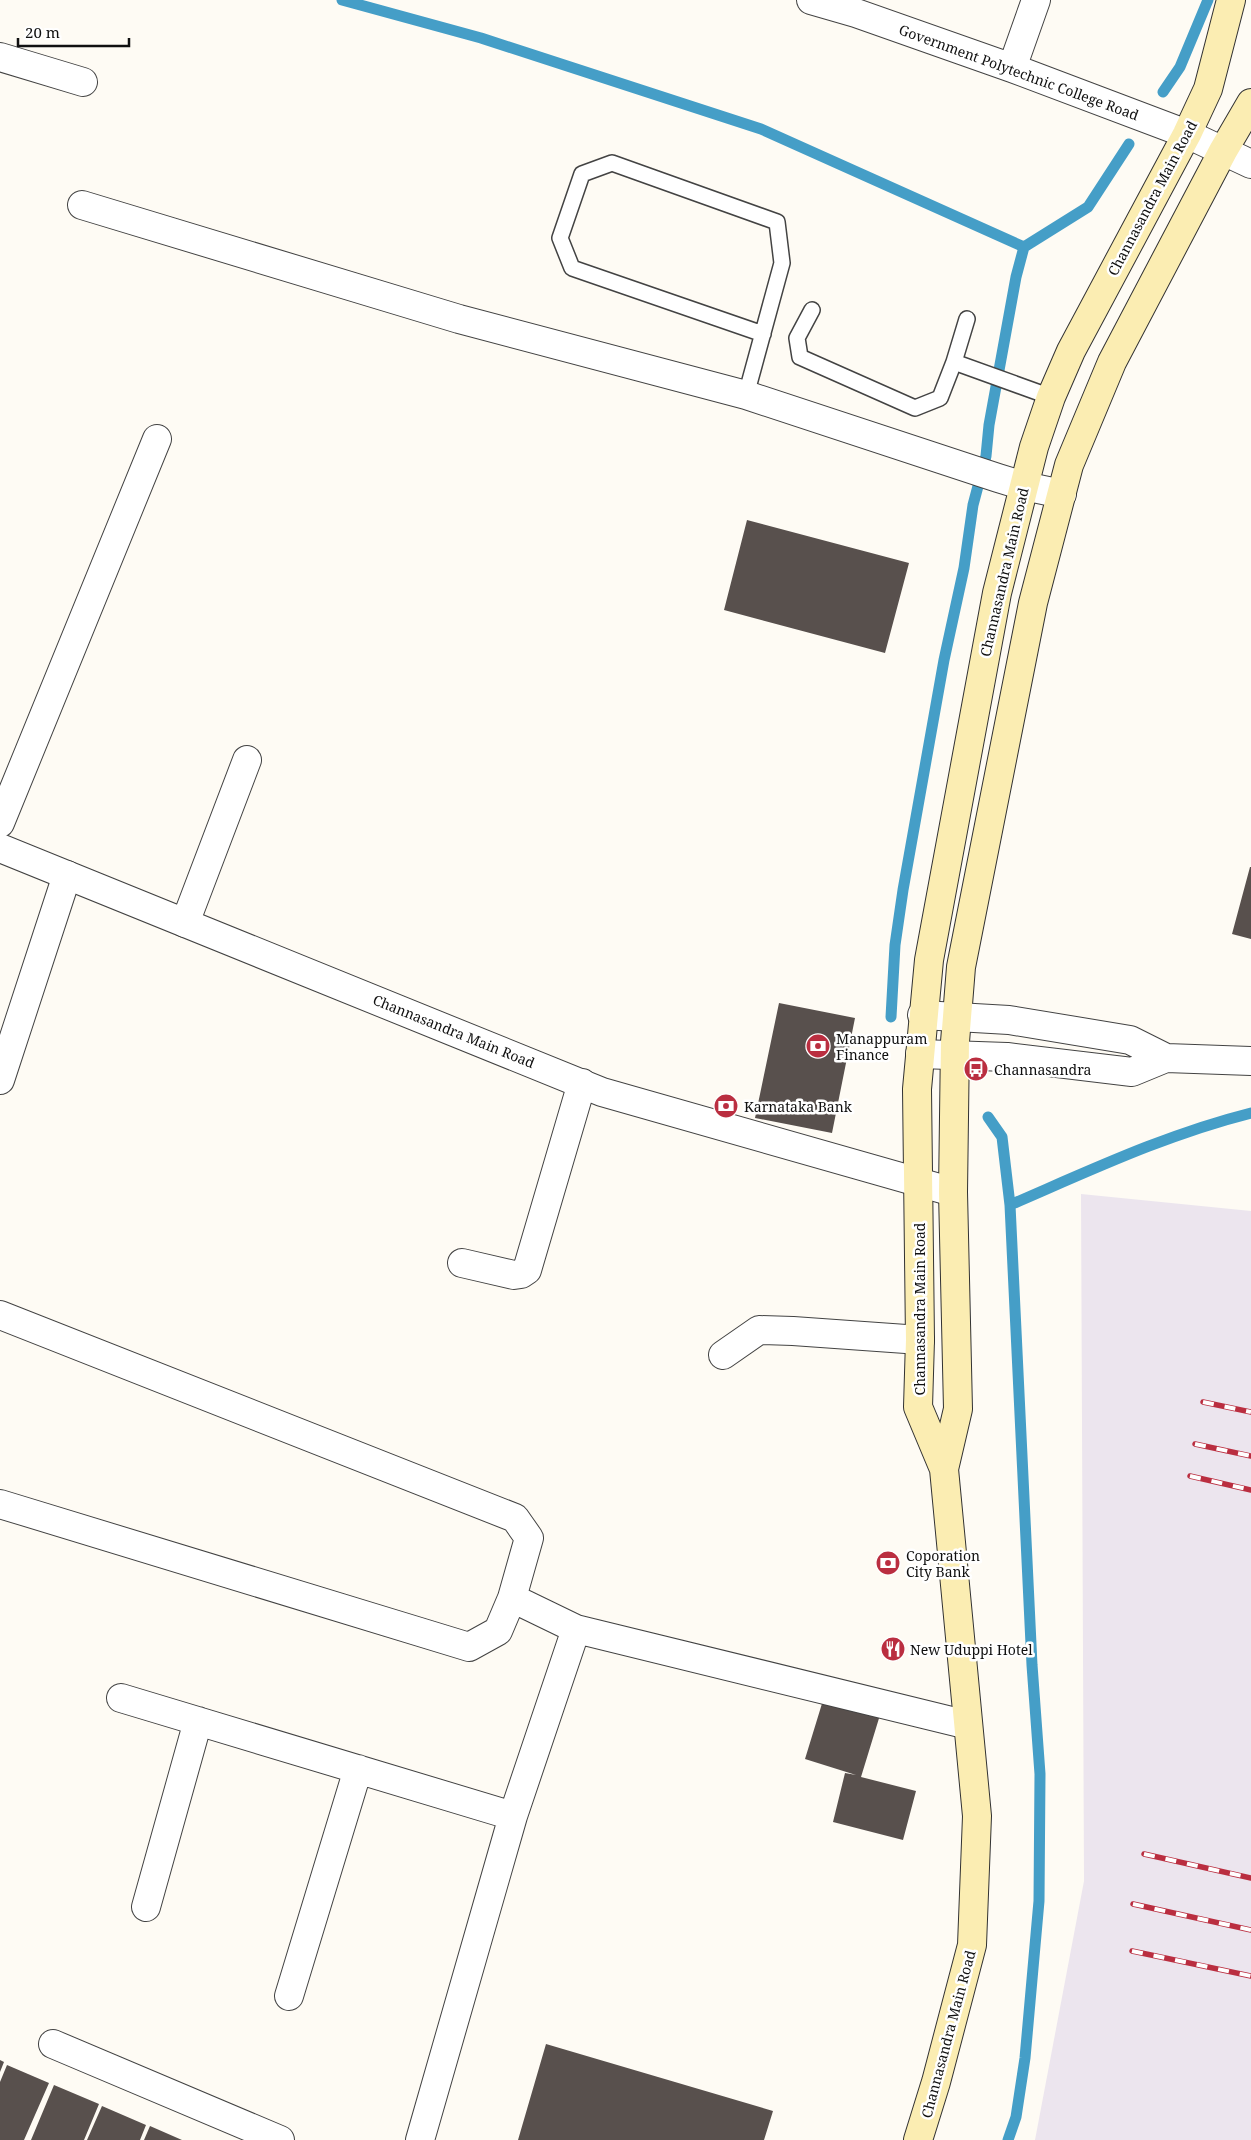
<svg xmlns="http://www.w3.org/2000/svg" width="1251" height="2140" font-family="'Noto Serif',serif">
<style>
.industrial{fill:#ece5ee}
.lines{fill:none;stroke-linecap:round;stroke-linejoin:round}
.stream{stroke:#459ec7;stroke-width:11}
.building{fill:#58504d}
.service-casing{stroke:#434343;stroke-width:18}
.minor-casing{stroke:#434343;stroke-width:30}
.tertiary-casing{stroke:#434343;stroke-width:30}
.secondary-casing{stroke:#323232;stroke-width:30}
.service{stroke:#fff;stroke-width:15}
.minor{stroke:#fff;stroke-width:28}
.tertiary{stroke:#fff;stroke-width:28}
.secondary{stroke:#fbedb2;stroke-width:28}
.rail-casing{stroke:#ba2e40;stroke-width:5.5}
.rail{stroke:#fff;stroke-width:4;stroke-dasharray:11;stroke-linecap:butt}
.labels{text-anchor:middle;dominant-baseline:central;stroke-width:5;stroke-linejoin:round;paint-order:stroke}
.street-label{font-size:14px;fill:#101010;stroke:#fff}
.poi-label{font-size:14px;fill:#101010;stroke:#fff;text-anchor:start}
</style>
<rect width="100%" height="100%" fill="#fefbf4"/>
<!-- industrial -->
<path class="industrial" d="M1081,1194L1251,1211V2140H1035L1084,1881Z"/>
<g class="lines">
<!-- stream -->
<path class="stream" d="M342,0L481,38L761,129L1024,247L1016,277L989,425L986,456L973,505L964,568L944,660L903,890L895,945L891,1017
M1163,92L1180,67L1208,0
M1024,247L1088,207L1129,144
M988,1117L1002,1137L1010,1205L1032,1665L1040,1774L1039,1901L1025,2058L1016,2117L1008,2140
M1010,1205C1089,1171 1167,1134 1251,1113"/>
</g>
<!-- building -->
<path class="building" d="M747,520L909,563L885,653L724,610Z
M1250,867H1251V939L1232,934Z
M779,1003L855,1018L832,1133L755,1118Z
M824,1697L880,1715L861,1777L916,1791L903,1840L833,1822L845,1773L856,1775L805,1759Z
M546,2044L773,2111L764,2140H518Z
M0,2060L4,2062L0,2072Z
M7,2065L49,2083L24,2140H0V2082Z
M54,2085L99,2104L84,2140H31Z
M102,2106L146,2125L140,2140H87Z
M150,2126L182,2140H144Z"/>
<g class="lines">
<defs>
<path id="service" d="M812,310L797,338L800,357L915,408L940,398L954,362
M967,319L954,362L1051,397
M746,395L782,263L777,222L612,163L582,174L560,238L572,268L763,334"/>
<path id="minor" d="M811,0L856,13L1012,68L1187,134L1251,164
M0,57L83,82
M1012,68L1036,0
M82,205L459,319L746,395L998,478L1024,486L1062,494
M0,823L157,439
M185,923L247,760
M0,1080L67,875
M462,1263L514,1275L521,1274L527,1270L582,1083
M0,1315L515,1518L529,1538L512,1598L576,1629
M723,1355L759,1330L793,1331L920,1340
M0,1504L469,1647L498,1631L512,1598
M121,1698L513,1816L576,1629L968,1725
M146,1907L198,1721
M289,1996L358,1769
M53,2044L280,2140
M420,2140L513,1816"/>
<path id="tertiary" d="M0,848L602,1092L953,1192
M922,1015L1009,1020L1130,1040L1166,1058
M920,1054L1007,1057L1132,1072L1166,1058L1251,1061"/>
<path id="secondary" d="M944,1469L958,1409L953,1192L955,1042L961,967L1033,603L1069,465L1112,362L1223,151L1251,103
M918,2140L936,2082L972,1945L977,1816L944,1469L918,1407L920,1340L917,1089L929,960L997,593L1034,447L1051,397L1071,351L1187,134L1208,89L1231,0"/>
</defs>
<!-- service casing -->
<use href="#service" class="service-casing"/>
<!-- minor casing -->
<use href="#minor" class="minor-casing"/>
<!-- tertiary casing -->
<use href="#tertiary" class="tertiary-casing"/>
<!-- secondary casing -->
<use href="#secondary" class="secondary-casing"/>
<!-- service -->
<use href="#service" class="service"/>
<!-- minor -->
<use href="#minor" class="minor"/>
<!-- tertiary -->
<use href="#tertiary" class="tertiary"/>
<!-- secondary -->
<use href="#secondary" class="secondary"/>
<defs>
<path id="rail" d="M1203,1402L1251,1412
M1195,1444L1251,1456
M1190,1476L1251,1490
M1144,1854L1251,1878
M1133,1904L1251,1930
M1132,1951L1251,1976"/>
</defs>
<!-- rail casing -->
<use href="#rail" class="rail-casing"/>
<!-- rail -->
<use href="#rail" class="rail"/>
</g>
<!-- icons -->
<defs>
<symbol id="bank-disc" viewBox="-11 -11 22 22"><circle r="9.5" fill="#ba2e40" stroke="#fff"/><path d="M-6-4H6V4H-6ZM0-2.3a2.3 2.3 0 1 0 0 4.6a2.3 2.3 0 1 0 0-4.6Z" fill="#fff"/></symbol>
<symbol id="bus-disc" viewBox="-11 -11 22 22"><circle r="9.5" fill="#ba2e40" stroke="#fff"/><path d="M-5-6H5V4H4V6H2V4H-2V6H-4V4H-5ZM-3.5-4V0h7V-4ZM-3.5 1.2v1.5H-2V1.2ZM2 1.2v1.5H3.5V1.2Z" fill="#fff"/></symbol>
<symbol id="restaurant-disc" viewBox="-11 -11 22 22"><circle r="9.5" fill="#ba2e40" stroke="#fff"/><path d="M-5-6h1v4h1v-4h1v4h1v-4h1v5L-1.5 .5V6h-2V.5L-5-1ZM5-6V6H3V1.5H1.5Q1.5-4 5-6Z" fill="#fff"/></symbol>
</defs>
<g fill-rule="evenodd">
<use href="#bank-disc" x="804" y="1032" width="28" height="28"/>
<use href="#bus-disc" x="962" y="1055" width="28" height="28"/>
<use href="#bank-disc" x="712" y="1092" width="28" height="28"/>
<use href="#bank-disc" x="874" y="1549" width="28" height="28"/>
<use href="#restaurant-disc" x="879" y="1635" width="28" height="28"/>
</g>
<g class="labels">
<!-- street labels -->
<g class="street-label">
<text transform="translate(1019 72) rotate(20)">Government Polytechnic College Road</text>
<text transform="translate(1152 198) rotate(-62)">Channasandra Main Road</text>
<text transform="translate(1004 572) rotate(-77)">Channasandra Main Road</text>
<text transform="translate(454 1031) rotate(22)">Channasandra Main Road</text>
<text transform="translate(919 1309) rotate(-90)">Channasandra Main Road</text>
<text transform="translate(948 2034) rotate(-75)">Channasandra Main Road</text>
</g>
<!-- poi labels -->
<g class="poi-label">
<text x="836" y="1038">Manappuram<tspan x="836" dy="16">Finance</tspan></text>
<text x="994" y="1069">Channasandra</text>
<text x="744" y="1106">Karnataka Bank</text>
<text x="906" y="1555">Coporation<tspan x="906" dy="16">City Bank</tspan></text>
<text x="910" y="1649">New Uduppi Hotel</text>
</g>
</g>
<!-- scale -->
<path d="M18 38v8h111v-8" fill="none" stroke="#101010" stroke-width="2.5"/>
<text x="25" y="38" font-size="15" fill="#101010" stroke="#ffffff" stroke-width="4" paint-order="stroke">20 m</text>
</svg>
